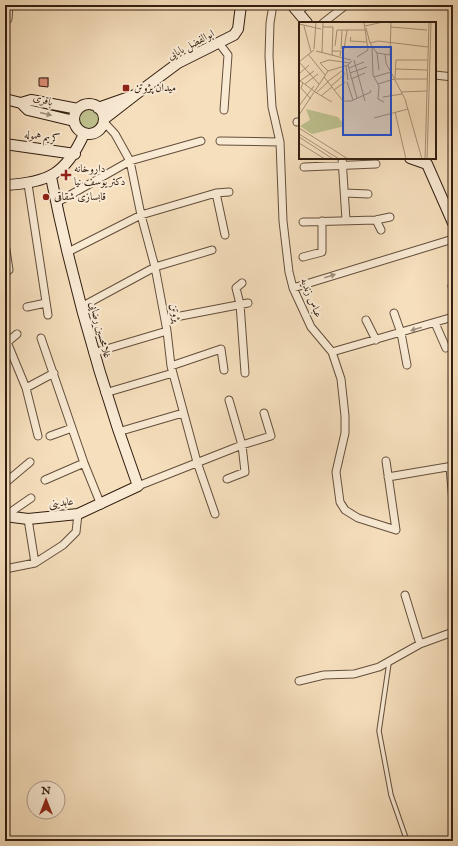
<svg xmlns="http://www.w3.org/2000/svg" width="458" height="846" font-family="'IM FELL English',Amiri,serif">
<style>
.green{fill:#bec18f;stroke:#787050}
.building{fill:#de8f78;stroke:#321e10;filter:url(#shadow)}
.lines{fill:none;stroke-linecap:round;stroke-linejoin:round}
.lane-casing{stroke:#634e3b;stroke-width:5.5}
.street-casing{stroke:#634e3b;stroke-width:9}
.secondary-casing{stroke:#321e10;stroke-width:12}
.lane{stroke:#f9ead4;stroke-width:3.5}
.street{stroke:#f9ead4;stroke-width:7}
.secondary{stroke:#f9ead4;stroke-width:10}
.oneway{fill:#9f8e7c}
.poi-dot{fill:#8f2418;stroke:#f9ead4;stroke-width:1.5}
.labels{text-anchor:middle;dominant-baseline:central;stroke-width:4;stroke-linejoin:round;paint-order:stroke}
.street-label{font-size:11px;fill:#321e10;stroke:#f9ead4}
.poi-label{font-size:11px;fill:#321e10;stroke:#f9ead4;text-anchor:start}
.inset-road{fill:none;stroke:#a89278;stroke-width:1}
.view{fill:#1d4ed8;fill-opacity:0.15;stroke:#1d4ed8;stroke-width:2}
.inset-edge{fill:none;stroke:#321e10;stroke-width:2}
</style>
<defs>
<filter id="shadow"><feDropShadow dx="2.5" dy="-2.5" stdDeviation="0" flood-color="#0004"/></filter>
</defs>
<rect width="100%" height="100%" fill="#f6dfbd"/>
<filter id="stains"><feTurbulence type="fractalNoise" baseFrequency=".005" numOctaves="4"/><feColorMatrix values="0 0 0 0 .2 0 0 0 0 .09 0 0 0 0 .02 0 0 0 .5 -.17"/></filter>
<radialGradient id="worn" r=".72"><stop offset=".6" stop-color="#630" stop-opacity="0"/><stop offset="1" stop-color="#630" stop-opacity=".3"/></radialGradient>
<!-- green -->
<path class="green" d="M78 119a12 12 0 1 1 24 0a12 12 0 1 1-24 0Z"/>
<!-- building -->
<path class="building" d="M39,78H48V87L39,86Z"/>
<g class="lines">
<defs>
<path id="lane" d="M389,663L379,731L391,795L407,841"/>
<path id="street" d="M273,5L270,23L269,56L272,107L280,142L283,221L289,272L293,288L311,327L332,352L341,379L345,416V433L336,472L340,502L345,510L358,518L396,530L386,461
M298,12L306,5
M8,19L9,5
M323,23L346,5
M219,43L228,55L224,110
M435,75L453,77
M104,122L115,134L130,161L141,215L155,267L167,331L171,366L197,462L215,514
M297,122H300
M220,141L280,142
M342,158L346,220
M304,167L376,164
M28,184L48,315
M216,193L225,235
M345,193L368,194
M56,203L130,161L201,141
M376,220L381,230
M303,222L376,220L390,217
M5,243L9,270L5,273
M68,252L141,215L216,193L229,192
M303,257L322,252V221
M242,283L236,288L240,304L245,373
M452,286L453,288
M293,288L453,239
M27,307L46,303
M81,307L155,267L212,250
M394,313L401,333L407,365
M165,319L248,303
M366,320L376,340
M435,323L446,348
M41,338L84,463L101,505
M7,342L26,388L38,436
M5,344L17,334
M332,352L453,317
M93,353L167,331
M171,366L221,349L224,370
M26,388L54,373
M105,393L173,373
M118,432L183,413
M50,436L72,428
M450,467L453,502
M388,477L453,466
M227,479L245,472L242,445L229,400
M45,480L84,463
M5,483L30,462
M138,486L242,445L271,436L264,413
M5,516L31,498
M28,519L35,563
M5,569L35,563L63,545L76,532L78,514
M405,595L420,644
M299,681L324,675L354,674L379,667L420,644L453,632"/>
<path id="secondary" d="M292,5L307,23
M135,95L178,63L234,35L238,29L241,5
M5,99L21,103L28,110L74,121
M21,103L31,100L78,109
M74 119a15 15 0 1 1 30 0a15 15 0 1 1-30 0Z
M98,108L135,95L104,119
M5,144L75,154
M410,158L427,164L453,223
M5,185C48,183 66,174 84,134
M5,516L28,519L78,514L138,486C101,385 72,282 51,177"/>
</defs>
<!-- lane casing -->
<use href="#lane" class="lane-casing"/>
<!-- street casing -->
<use href="#street" class="street-casing"/>
<!-- secondary casing -->
<use href="#secondary" class="secondary-casing"/>
<!-- lane -->
<use href="#lane" class="lane"/>
<!-- street -->
<use href="#street" class="street"/>
<!-- secondary -->
<use href="#secondary" class="secondary"/>
</g>
<!-- one-way arrows -->
<defs><path id="oneway-solid" d="M-6-.8H1V-3.2L6.5 0L1 3.2V.8H-6Z"/></defs>
<g class="oneway">
<use href="#oneway-solid" transform="translate(46 114) rotate(14)"/>
<use href="#oneway-solid" transform="translate(330 276) rotate(-17)"/>
<use href="#oneway-solid" transform="translate(416 329) rotate(163)"/>
</g>
<!-- markers -->
<g class="poi-dot">
<rect x="122" y="84" width="8" height="8" rx="2"/>
<path d="M64 169h4v4h4v4h-4v4h-4v-4h-4v-4h4z"/>
<circle cx="46" cy="197" r="4"/>
</g>
<g class="labels">
<!-- street labels -->
<g class="street-label">
<text transform="translate(191 45) rotate(-28)">ابوالفضل بابایی</text>
<text transform="translate(43 100) rotate(18)">باقری</text>
<text transform="translate(42 137) rotate(8)">کریم هموله</text>
<text transform="translate(311 298) rotate(68)">عباس زندیه</text>
<text transform="translate(175 313) rotate(79)">پژوتن</text>
<text transform="translate(100 330) rotate(75)">غلامحسین رضایی</text>
<text transform="translate(61 503) rotate(-7)">عابدینی</text>
</g>
<!-- poi labels -->
<g class="poi-label">
<text x="134" y="88">میدان پژوتن</text>
<text x="74" y="169">داروخانه<tspan x="74" dy="13">دکتر یوسف نیا</tspan></text>
<text x="54" y="197">قابسازی شقاقی</text>
</g>
</g>
<!-- overview -->
<g transform="translate(299 22)">
<rect width="137" height="137" fill="#f6dfbd"/>
<path d="M7,87L39,95L46,104L13,112L1,104L11,98Z" fill="#bec18f"/>
<path class="inset-road" d="M0,2L22,7M5,4L12,30M66,4L84,0M24,5H34L33,33M92,5L128,8M67,6L71,21L78,31L91,33L92,0M52,15L51,19L68,20M71,21L79,19L129,25M36,24L38,8H66M73,24L74,53L80,64L79,77L85,80M15,27L17,0M42,27L43,8M45,27L48,8M17,29L52,38M33,29H42L41,34M23,31L24,0M78,31L80,48M9,32L26,53M86,32L87,41L106,77L123,137M58,35L69,28L65,0M55,38L66,79M0,40L20,62M0,40L15,28M49,43L58,76M47,44L49,58M50,46L65,40M97,47L128,48M29,49L21,41L30,38L51,41M51,51L68,45M0,52L10,43M25,55L44,79H52L72,70L71,68M75,55L92,50M96,56L97,38H128M52,57L66,51M0,58L15,69M1,59L15,49M28,60L44,48M48,60L54,78M4,61L2,66L12,77M6,62L19,52M79,62L95,57H128M32,64L45,53L44,44M35,68L46,60M16,70L33,80M102,70L128,69M17,71L29,60M22,74L33,65M84,75L103,72M0,84L15,64M96,90L107,137M0,93L29,49L49,43L53,39M75,96L109,87M0,106L49,137M0,112L40,137M0,115L34,137M0,121L26,137M126,137L130,0M128,137L132,0"/>
<path class="view" d="M44,25H92V113H44Z"/>
<rect width="137" height="137" class="inset-edge"/>
</g>
<!-- margin -->
<rect width="458" height="846" fill="none" stroke="#f6dfbd" stroke-width="20"/>
<rect x="6" y="6" width="446" height="834" fill="none" stroke="#321e10" stroke-width="2"/>
<rect x="10" y="10" width="438" height="826" fill="none" stroke="#321e10"/>
<!-- north arrow -->
<g transform="translate(46 800)"><circle r="19" fill="#f9ead4" stroke="#a99886"/>
<path d="M0-3L7 15L0 10L-7 15Z" fill="#8f2418"/>
<text y="-6" font-size="11" font-weight="bold" text-anchor="middle" fill="#321e10">N</text>
</g>
<rect width="100%" height="100%" filter="url(#stains)"/>
<rect width="100%" height="100%" fill="url(#worn)"/>
</svg>
